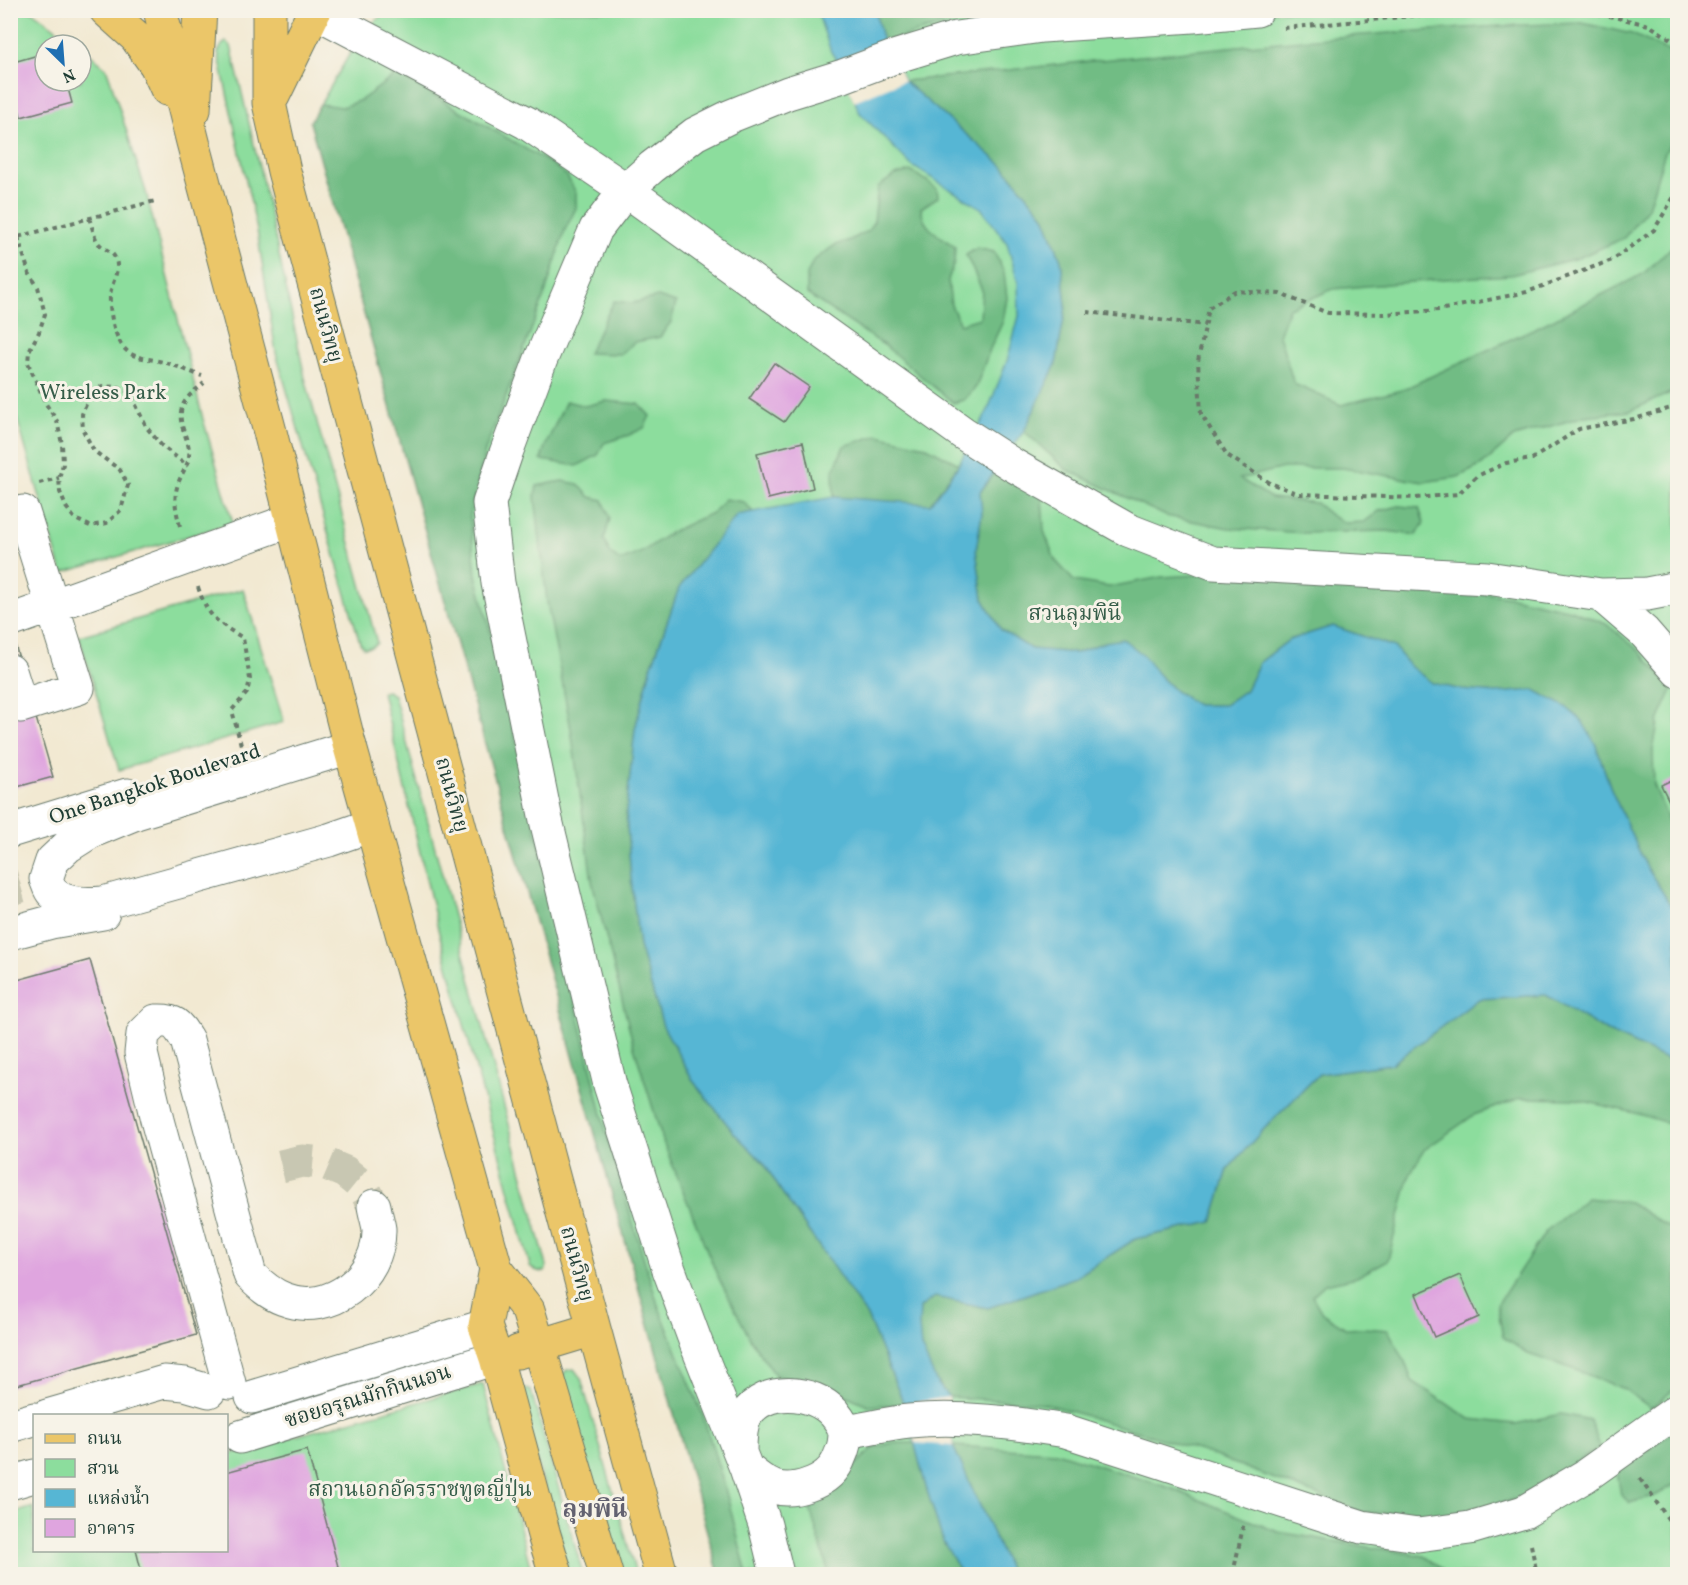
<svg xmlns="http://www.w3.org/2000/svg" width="1688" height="1585" font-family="Vollkorn,'Noto Serif Thai',serif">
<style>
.green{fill:#8cdd9d;stroke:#568d68;stroke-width:1.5}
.forest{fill:#71bc84;stroke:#487c5c;stroke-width:1.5}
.water{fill:#56b6d4;stroke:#3a7a84;stroke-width:1.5}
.pier{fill:#f2e9d2}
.building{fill:#dfa5df}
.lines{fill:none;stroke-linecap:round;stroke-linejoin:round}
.minor-tunnel{stroke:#c8c7b2;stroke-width:33;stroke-dasharray:33 16;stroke-linecap:butt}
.minor-casing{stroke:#69796b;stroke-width:35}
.major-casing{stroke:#69796b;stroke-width:35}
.path{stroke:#69796b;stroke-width:4;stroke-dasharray:4.5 4.5;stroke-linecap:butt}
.minor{stroke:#fff;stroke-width:33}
.major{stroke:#ebc669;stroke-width:33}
.labels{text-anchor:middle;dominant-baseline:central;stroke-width:6;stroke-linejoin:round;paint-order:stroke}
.street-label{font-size:21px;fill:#1f3d34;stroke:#f7f3e8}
.park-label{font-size:21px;fill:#355d49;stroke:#f7f3e8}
.quarter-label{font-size:24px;font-weight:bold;fill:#626170;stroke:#f7f3e8}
</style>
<rect width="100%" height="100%" fill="#f7f3e8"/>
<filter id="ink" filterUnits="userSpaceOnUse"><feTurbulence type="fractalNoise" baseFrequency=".0167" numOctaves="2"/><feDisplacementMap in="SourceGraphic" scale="12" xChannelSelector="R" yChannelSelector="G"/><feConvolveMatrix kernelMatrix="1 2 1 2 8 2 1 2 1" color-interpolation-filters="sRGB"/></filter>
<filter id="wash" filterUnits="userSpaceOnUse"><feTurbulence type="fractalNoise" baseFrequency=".008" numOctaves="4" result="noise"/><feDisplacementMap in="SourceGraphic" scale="24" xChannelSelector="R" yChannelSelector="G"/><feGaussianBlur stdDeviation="1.35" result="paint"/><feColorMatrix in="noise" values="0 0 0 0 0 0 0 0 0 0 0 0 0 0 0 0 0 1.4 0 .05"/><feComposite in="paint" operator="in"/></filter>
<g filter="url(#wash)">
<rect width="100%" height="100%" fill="#f2e9d2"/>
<!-- green -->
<path class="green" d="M11,11H32L78,45H45V81H81V47L106,68L110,79L146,192L203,419L233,523L62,573L11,398Z
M386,11H1677V1574H719L310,122L360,36Z
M226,42L231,46L272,222L305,378L377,643L371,647L364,648L360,643L276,353L257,230L218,52L222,45Z
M243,589L284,722L119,770L79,636Z
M387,691L394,695L547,1266L545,1271C539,1273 535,1271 530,1266L439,933L382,692Z
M574,1369L581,1378L636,1574H619L562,1375L567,1370Z
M483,1384L532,1574H11L10,1514L34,1507V1550H226L227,1455Z
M524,1388L531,1391L583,1574H569L518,1394Z"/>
<!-- forest -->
<path class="forest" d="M875,11H1072L955,22L883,42Z
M1582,23L1632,34L1677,55L1678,132L1665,152L1648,208L1624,238L1578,258L1511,275L1444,279L1333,289L1289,308L1279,335L1294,384L1341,405L1402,390L1552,320L1643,274L1677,242V390L1630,411L1585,416L1514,437L1482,465L1458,477L1423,482L1343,468H1283L1240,479L1271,498L1316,503L1333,517L1346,523L1364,522L1379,511L1399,506L1419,508L1424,523L1417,535L1386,531L1304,533L1229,528L1166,516L1067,470L1024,431L1056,364L1066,306L1061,260L1044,216L1003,166L904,81C1129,58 1355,29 1582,23Z
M397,74L550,163L567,176L576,193V208L565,230L546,291L485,451L470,515L476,575L497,657L560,938L609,1144L658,1305L702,1413L724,1484L747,1574H719L310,122L320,104L342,107L361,100Z
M910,171L926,180L937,189L938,197L921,208C923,230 939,234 955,247L954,263L948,280L951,305L960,324L980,318L982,290L966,255L977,248L994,252L1004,272L1007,298L1003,321L990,349L976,387L964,400L953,403L884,345L807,294V275L813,261L835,245L850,240L868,231L874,221L878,187L895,175Z
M658,297L676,303L671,322L660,337L635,342L620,354L588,353L614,301L633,303Z
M566,401L585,406L606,401L639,404L650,416L644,428L629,435L604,443L598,455L577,466L541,460L544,449Z
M878,435L925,446L959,464L929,505L834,497L833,472L844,446Z
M997,469L1042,498L1044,531L1055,560L1074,581L1109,587L1162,577L1215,574L1464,590L1512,597L1571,610L1606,624L1637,649L1673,688L1659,719L1653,749L1654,785L1672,829L1677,837V915L1646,866L1612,792L1595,743L1566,707L1534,690L1496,693L1462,690L1432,683L1411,667L1394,647L1333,626L1289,640L1259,663L1246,690L1224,705H1197L1175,691L1158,674L1105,642L1076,653L1031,649L1001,630L983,599L976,550L982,513L980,492Z
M562,481L578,484L590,497L603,500L610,518L604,540L610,553L620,561L642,552L671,532L714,512L725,499L744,502L753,512L737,516L679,588L651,668L635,729L626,812L631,878L639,946L663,1026L694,1082L735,1134L764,1163L781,1191L867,1316L904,1404L870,1406L829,1388L776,1376L752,1342L717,1275L664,1144L634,1047L592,881L571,729L547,602L535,496L537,486Z
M1546,995L1606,1031L1677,1064V1126L1635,1113L1575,1099L1521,1098L1474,1115L1424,1150L1409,1177L1388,1260L1357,1277L1325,1284L1312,1296L1322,1313L1347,1329L1364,1328L1388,1330L1404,1359L1412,1381L1470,1419L1515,1424L1561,1414L1590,1420L1600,1447L1523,1497L1485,1508L1442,1516L1361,1512L1207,1453L1044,1403L949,1397C938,1385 925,1363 921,1347C917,1334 919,1320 920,1308L935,1297L988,1308L1076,1277L1135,1239L1212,1222L1228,1169L1262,1131L1319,1074L1391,1064L1479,999Z
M1587,1198L1629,1202L1671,1229L1677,1232V1387L1651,1408L1624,1389L1573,1369L1528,1354L1503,1337L1497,1305L1546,1231Z
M1677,1429V1483L1657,1495L1630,1503L1621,1495L1617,1471Z
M891,1443H915L926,1487L943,1541L962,1574H829L810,1509L872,1449Z
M953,1446L1056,1452L1173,1489L1278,1532L1424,1556L1442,1569L1443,1574H1011Z"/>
<!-- water -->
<path class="water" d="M817,11H875L883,42L891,51L904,81L1003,166L1044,216L1061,260L1066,306L1056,364L1024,431L980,492L982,513L976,550L983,599L1001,630L1031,649L1076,653L1105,642L1123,639L1142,654L1158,674L1175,691L1197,705H1224L1246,690L1259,663L1289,640L1333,626L1394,647L1411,667L1432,683L1462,690L1496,693L1534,690L1566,707L1582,721L1595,743L1612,792L1646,866L1677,915V1064L1606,1031L1546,995L1479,999L1391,1064L1319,1074L1262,1131L1228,1169L1212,1222L1135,1239L1076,1277L988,1308L935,1297L920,1308L919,1326L921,1347L938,1385L949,1397L953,1446L1011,1574H962L943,1541L926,1487L904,1404L867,1316L781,1191L764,1163L735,1134L694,1082L663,1026L639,946L631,878L626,812L635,729L651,668L679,588L737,515L834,497L930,504L956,469L987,412L1007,361L1019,316L1018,283L1007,243L981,208L912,166L860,113L837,61L831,52Z"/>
<!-- pier -->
<path class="pier" d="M883,42L891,51L904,81L854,101L837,61Z
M949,1397L953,1446L915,1443L904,1404Z"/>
<g id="blocks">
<!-- building -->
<path class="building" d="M45,53V81H66L72,103L21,117L10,77V63Z
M774,363L809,387L784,422L749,399Z
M803,442L813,488L768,499L757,453Z
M10,627L53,777L10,789Z
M1678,777V819L1661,785Z
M90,960L196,1335L10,1387V982Z
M1460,1275L1479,1317L1434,1337L1416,1294Z
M307,1450L340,1574H142L136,1550H226V1472Z"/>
</g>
</g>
<g filter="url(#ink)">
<use href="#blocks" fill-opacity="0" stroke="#69796b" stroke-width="1.5"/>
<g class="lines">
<!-- minor-tunnel -->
<path class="minor-tunnel" d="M10,889L21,886
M281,1166L302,1161L324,1163L345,1172L362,1186L374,1206"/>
<defs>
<path id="minor" d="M314,11L527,123L626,190L963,433L1013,465L1128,530L1213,563L1487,578L1601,595L1644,632L1678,671
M10,516L23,512L78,688L21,706L10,671
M1601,595L1647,594L1678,588
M10,621L292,520
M350,747L136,813L90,832L68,846L52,861L46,879C48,883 49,889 52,892C63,905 89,904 103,903L329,840L372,825
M10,831L127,795
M10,933L51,922L103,913
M229,1383L157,1120L141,1053L143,1034L156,1021C175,1020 177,1024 187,1040L250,1275C260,1285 270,1294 284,1299C330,1317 380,1277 379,1229C378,1222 375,1213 374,1206
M252,1397L485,1326
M47,1416L164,1382L185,1384L209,1391
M10,1426L34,1419
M845,1432C866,1429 888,1423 909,1421C961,1416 1015,1423 1066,1431L1362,1527L1418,1535L1470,1528L1524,1512L1585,1476L1678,1410
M240,1437L496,1358
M740,1451C740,1440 740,1426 746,1415C765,1386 813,1390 834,1413C839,1419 844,1426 845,1433C845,1440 843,1450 840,1456C835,1471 823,1480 808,1485C780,1495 767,1486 746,1468
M10,1483L34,1476
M777,1574L765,1525L746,1468L696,1343L668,1267L610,1085L546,820L498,583L489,503L506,453L541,359L596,229L626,190L652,167L695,134L731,116L788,93L843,76L894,57L956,38L1042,26L1193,16L1257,10"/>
<path id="major" d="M106,10L136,37L156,65L167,89
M160,10L193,142L270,432L350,747L496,1269L528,1310L606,1574
M269,10V103L284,171L594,1329L661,1574
M273,96L315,10
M194,110L200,10
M496,1269L485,1326L496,1358L544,1535L556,1574
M518,1352L594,1329"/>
</defs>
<!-- minor casing -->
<use href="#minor" class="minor-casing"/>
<!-- major casing -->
<use href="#major" class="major-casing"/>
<!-- path -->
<path class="path" d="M1582,10L1649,25L1678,44
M1284,28L1434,14L1577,10
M1678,190L1654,230L1612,260L1527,292L1439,310L1385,314L1328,313L1280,294L1235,291L1209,308L1198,361L1201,414L1227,455L1270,483L1299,494L1416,498L1458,494L1477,476L1506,463L1532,459L1579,429L1634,419L1678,406
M89,218C92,225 94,238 99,244C105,250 113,251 116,260C120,272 111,283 110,296C109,313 115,345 131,354C141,359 152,359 163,362C176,365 189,372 202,376
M18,237L29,273L38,287L45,314L39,332L29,351L28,363L46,404L57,421L62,444L63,464L59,478L60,492L66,507L75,519L90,526L107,523L121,510L128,485L120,470L94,451L83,430L82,414L90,395L102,386L119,387L130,393L147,428L162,446L188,466
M10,239L155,201
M1087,312L1205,325
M39,483L59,478
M180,526C176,511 173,499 178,484C182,471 191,463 189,449C187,436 179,425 181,412C183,398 194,392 204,383
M198,587C208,618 217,622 243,638L250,679L247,693L232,710L241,745
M1640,1479L1678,1533
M1531,1545L1537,1574
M1233,1574L1244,1522"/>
<!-- minor -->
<use href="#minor" class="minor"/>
<!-- major -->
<use href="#major" class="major"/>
</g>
</g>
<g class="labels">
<!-- street labels -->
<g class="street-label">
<text transform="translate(325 325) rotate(75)">ถนนวิทยุ</text>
<text transform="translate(155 785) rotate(-18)">One Bangkok Boulevard</text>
<text transform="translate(451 795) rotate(75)">ถนนวิทยุ</text>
<text transform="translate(576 1264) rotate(75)">ถนนวิทยุ</text>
<text transform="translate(368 1397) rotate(-17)">ซอยอรุณมักกินนอน</text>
</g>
<!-- park labels -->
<g class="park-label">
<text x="103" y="393">Wireless Park</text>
<text x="1075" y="614">สวนลุมพินี</text>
<text x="420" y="1490">สถานเอกอัครราชทูตญี่ปุ่น</text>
</g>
<!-- quarter labels -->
<g class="quarter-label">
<text x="595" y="1511">ลุมพินี</text>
</g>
</g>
<!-- margin -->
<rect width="1688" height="1585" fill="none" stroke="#f7f3e8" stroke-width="36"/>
<!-- legend -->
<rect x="33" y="1414" width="195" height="138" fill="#f7f3e8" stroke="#a1aaa0" stroke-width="1.5"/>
<rect x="45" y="1434" width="30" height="9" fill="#ebc669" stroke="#a1aaa0" stroke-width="1.5"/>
<text x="87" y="1444" font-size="18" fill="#1f3d34">ถนน</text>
<rect x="45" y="1459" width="30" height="18" fill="#8cdd9d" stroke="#a1aaa0" stroke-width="1.5"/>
<text x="87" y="1474" font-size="18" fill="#1f3d34">สวน</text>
<rect x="45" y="1489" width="30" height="18" fill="#56b6d4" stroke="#a1aaa0" stroke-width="1.5"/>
<text x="87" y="1504" font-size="18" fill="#1f3d34">แหล่งน้ำ</text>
<rect x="45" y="1519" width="30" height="18" fill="#dfa5df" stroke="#a1aaa0" stroke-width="1.5"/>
<text x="87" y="1534" font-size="18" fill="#1f3d34">อาคาร</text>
<!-- north arrow -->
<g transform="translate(63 63) rotate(155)"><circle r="28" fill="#f7f3e8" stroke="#a1aaa0" stroke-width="1.5"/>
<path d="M0-4.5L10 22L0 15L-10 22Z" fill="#1f6fb2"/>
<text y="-9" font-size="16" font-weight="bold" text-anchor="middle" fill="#1f3d34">N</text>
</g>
</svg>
